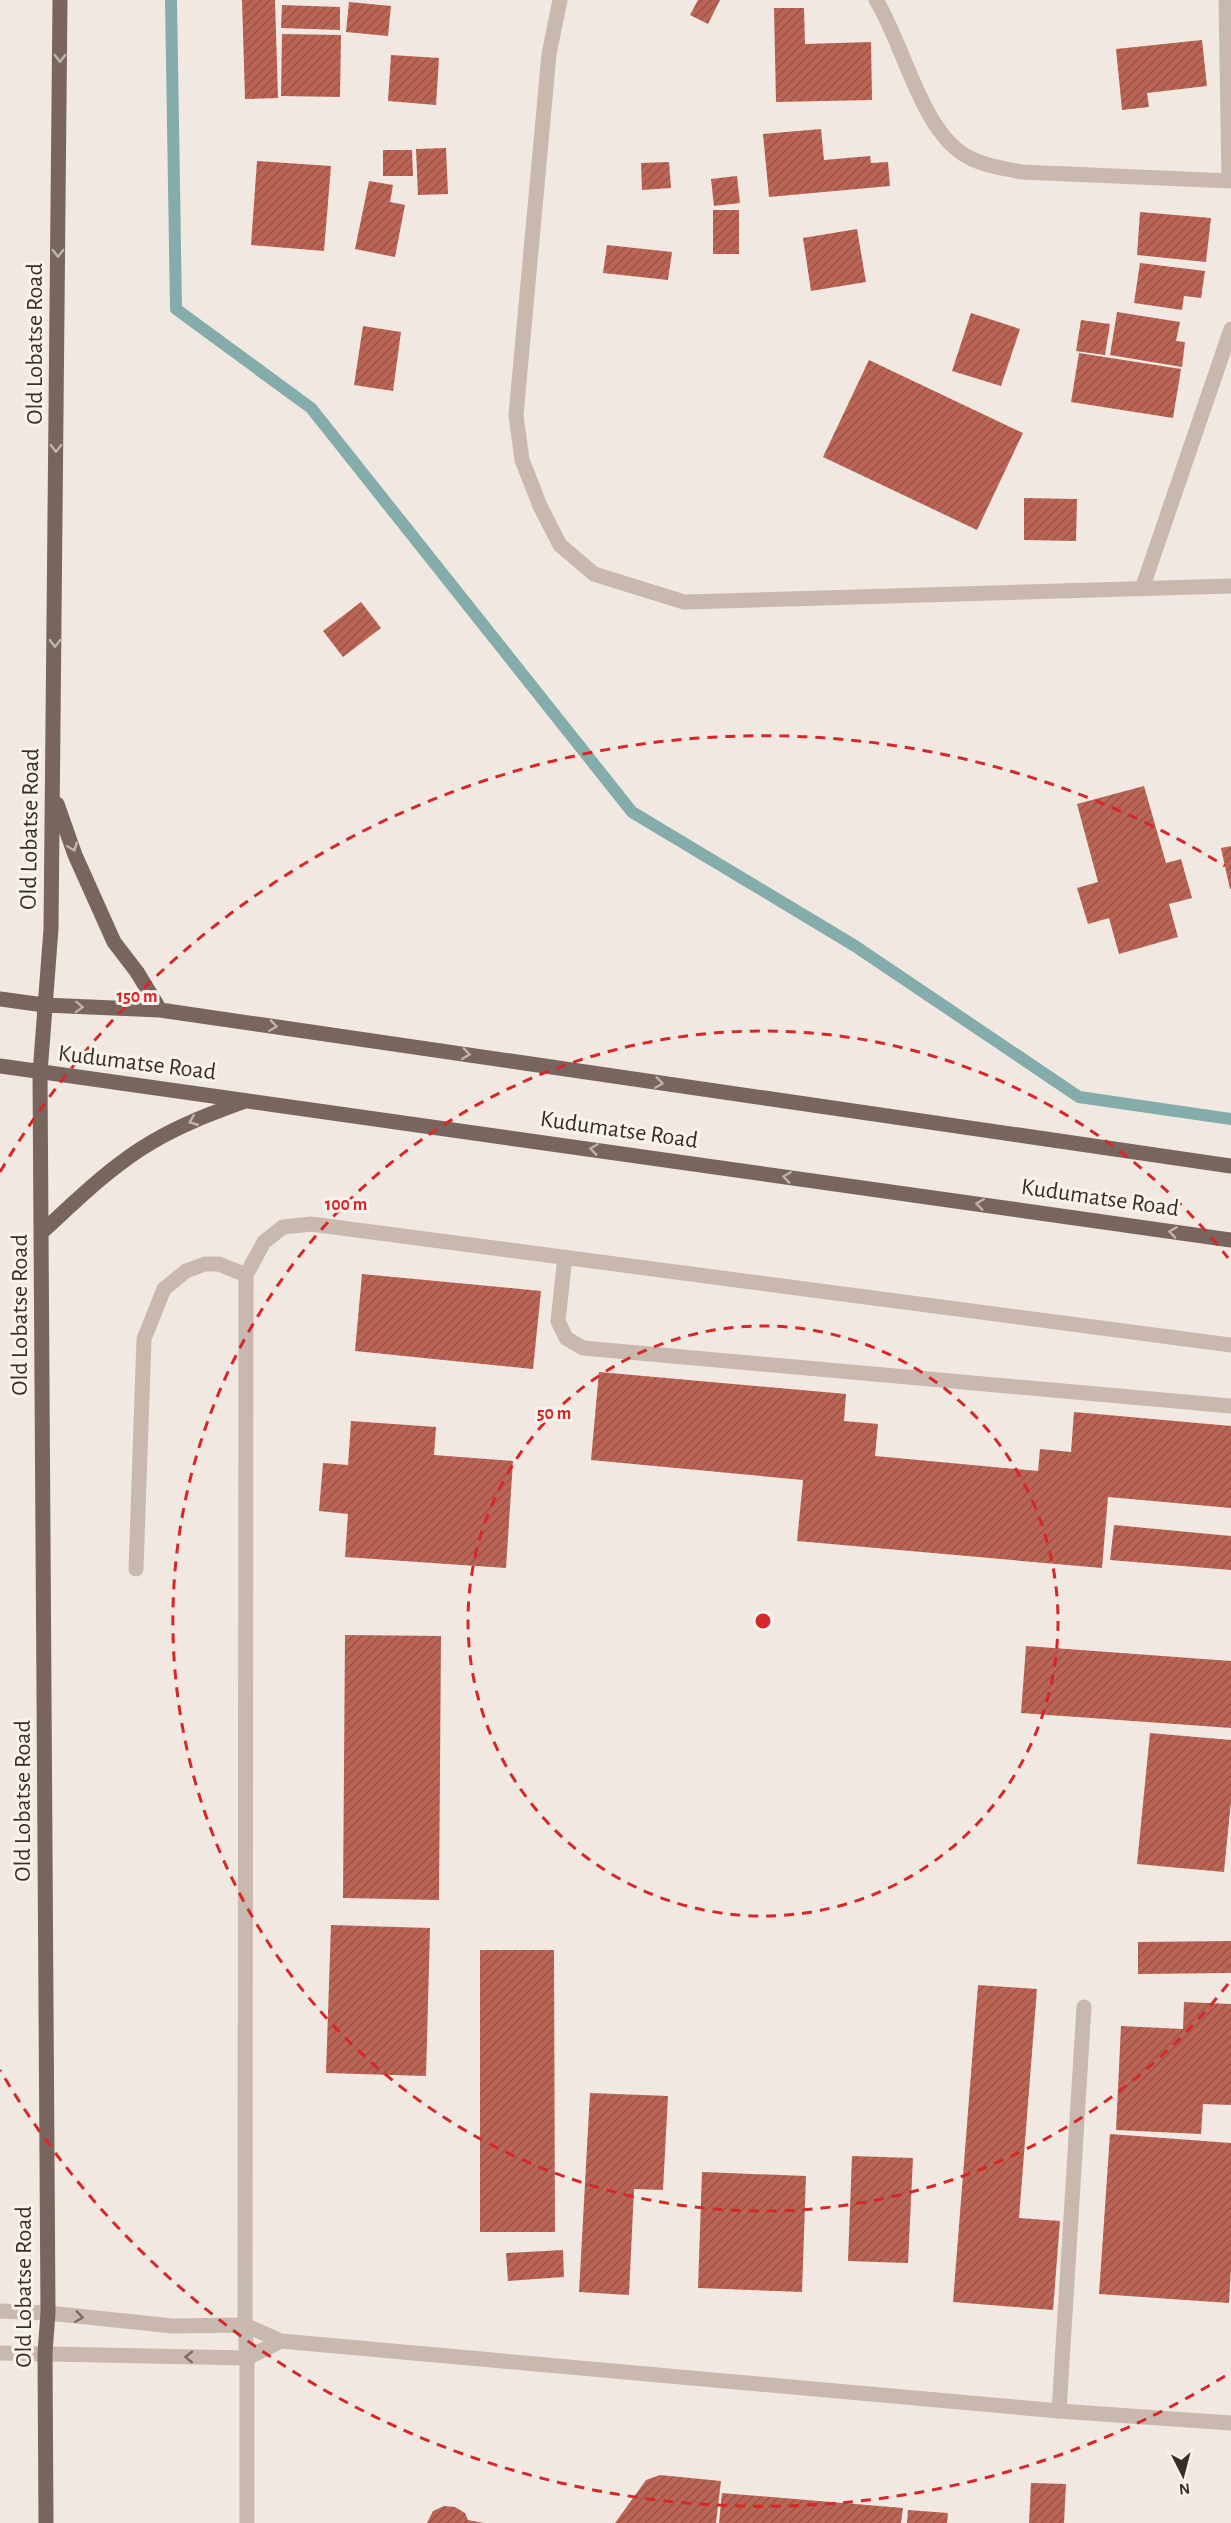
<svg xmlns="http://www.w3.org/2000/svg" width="1231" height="2523" font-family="'Alegreya Sans',sans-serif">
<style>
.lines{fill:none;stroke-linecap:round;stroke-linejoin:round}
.stream{stroke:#83acaa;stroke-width:12}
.building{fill:url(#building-hatch)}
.service{stroke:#c9b8ae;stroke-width:15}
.minor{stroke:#c9b8ae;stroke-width:15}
.primary{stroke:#78655e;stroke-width:15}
.oneway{stroke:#bfb3ad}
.oneway2{stroke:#796c66}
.ring{fill:none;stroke:#d62828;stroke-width:3;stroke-dasharray:10 8}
.labels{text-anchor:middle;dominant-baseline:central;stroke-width:6;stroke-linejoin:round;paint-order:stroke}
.street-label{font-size:24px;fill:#382e2b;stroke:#f9f3ed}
.centre{fill:#d62828;stroke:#f9f3ed;stroke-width:3}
.ring-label{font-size:18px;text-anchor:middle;font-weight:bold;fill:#d62828;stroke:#f9f3ed;stroke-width:6;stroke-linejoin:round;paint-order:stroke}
</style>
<defs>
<pattern id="building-hatch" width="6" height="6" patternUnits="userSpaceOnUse" patternTransform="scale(1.5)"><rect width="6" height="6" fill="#bb6556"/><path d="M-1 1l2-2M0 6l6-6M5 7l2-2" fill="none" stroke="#995447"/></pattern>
</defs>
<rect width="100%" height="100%" fill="#f1e8e1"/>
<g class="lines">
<!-- stream -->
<path class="stream" d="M171,0L176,309L311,408L632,812L855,946L1079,1097L1231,1119"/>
</g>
<!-- building -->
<path class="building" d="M242,0H275L278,98L245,99Z
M698,0H720L708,24L690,15Z
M349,2L391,6L388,36L346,32Z
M282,5L340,7V30L281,28Z
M774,8H804L805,44L871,42L872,100L776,102Z
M282,34L341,35L340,97L281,96Z
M1202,40L1207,86L1147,93L1149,107L1122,110L1116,49Z
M391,55L439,58L436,105L388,101Z
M821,129L824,160L870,156L871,163L888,162L890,186L769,197L763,134Z
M446,148L448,194L418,195L416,149Z
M383,150H412L413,176H383Z
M257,161L331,166L324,251L251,245Z
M669,162L671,188L642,190L641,163Z
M737,176L740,203L714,206L711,179Z
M369,181L393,185L390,202L405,205L395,257L355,249Z
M713,210H739V254H713Z
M1140,212L1211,218L1206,262L1137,255Z
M857,229L866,282L811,291L803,238Z
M607,245L672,252L668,280L603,273Z
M1140,263L1205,271L1201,298L1184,296L1182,310L1134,303Z
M1117,312L1180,322L1176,341L1185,342L1182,367L1110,355Z
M971,313L1020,329L1001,386L952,371Z
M1081,320L1110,324L1105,355L1076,351Z
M363,326L401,332L393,391L354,385Z
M1079,353L1181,369L1173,418L1071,402Z
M869,360L1023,433L977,530L823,457Z
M1024,498L1077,499L1076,541L1024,540Z
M361,602L381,628L343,657L323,631Z
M1144,786L1166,863L1181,859L1192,898L1169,904L1178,937L1119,954L1109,918L1088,924L1077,888L1098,882L1077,804Z
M1231,846V889H1230L1221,848Z
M362,1274L541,1291L533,1369L355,1351Z
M599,1372L846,1394L844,1421L878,1424L875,1456L1038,1471L1040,1449L1071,1452L1074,1412L1231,1426V1508L1108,1497L1102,1568L797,1541L803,1480L591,1460Z
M351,1421L436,1427L434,1455L513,1461L506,1568L345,1557L348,1514L319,1511L323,1463L348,1465Z
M1114,1525L1231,1536V1570L1110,1560Z
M345,1635L441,1636L439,1900L343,1898Z
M1026,1646L1231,1661V1728L1021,1713Z
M1150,1733L1231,1740V1801L1224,1872L1137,1864Z
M331,1925L430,1928L426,2076L326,2073Z
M1231,1941V1973L1138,1974V1942Z
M480,1950H554L555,2232H480Z
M978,1985L1037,1989L1019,2218L1060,2221L1053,2310L953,2302Z
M1184,2002L1231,2004V2105L1203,2104L1201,2134L1116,2130L1121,2026L1183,2029Z
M590,2093L668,2096L663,2190L634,2189L629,2295L579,2292Z
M1110,2134L1231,2143V2268L1229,2303L1099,2294Z
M852,2156L913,2158L908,2263L848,2261Z
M702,2172L806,2176L802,2292L698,2288Z
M563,2250L564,2277L508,2281L506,2253Z
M660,2475L721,2481L716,2523H615L646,2480Z
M1031,2483L1066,2484L1064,2523H1029Z
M722,2493L903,2508L901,2523H719Z
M444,2506L455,2507L465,2513L468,2520L484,2523H427L433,2511Z
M908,2510L948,2513L947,2523H907Z"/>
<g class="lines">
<!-- service -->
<path class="service" d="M565,1257L558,1321L566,1338L583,1348L1231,1406
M136,1569L144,1339L164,1289L186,1271L205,1264H219L246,1275
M1059,2411L1084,2007
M247,2523V2358L245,2325L246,1275L264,1242L283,1227L311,1224L1231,1345"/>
<!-- minor -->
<path class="minor" d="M560,0L549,54L516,415L522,460L540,506L560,545L594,574L684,602L1231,586
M876,0C904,44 921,132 968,157C984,166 1003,168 1021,172L1231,181
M1226,0L1229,181
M1142,589L1231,329
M0,2311L48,2313L173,2326L245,2325L281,2341L1059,2411L1231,2423
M0,2353L247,2358L281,2341"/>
<!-- primary -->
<path class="primary" d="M57,804L75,855L114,942L137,972L160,1010
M0,999L44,1005L160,1010L1231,1166
M0,1066L1231,1240
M42,1232C77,1200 111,1166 152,1142C182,1124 213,1113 245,1101
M46,2523L45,2353L48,2313L40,1073L51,929L60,0"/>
</g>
<!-- one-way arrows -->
<defs><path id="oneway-chevron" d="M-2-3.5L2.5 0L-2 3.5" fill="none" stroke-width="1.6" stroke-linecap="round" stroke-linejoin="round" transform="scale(1.5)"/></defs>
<g class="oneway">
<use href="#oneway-chevron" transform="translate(60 58) rotate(90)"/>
<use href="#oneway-chevron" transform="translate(58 253) rotate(90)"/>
<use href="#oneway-chevron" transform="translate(56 448) rotate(90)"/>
<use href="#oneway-chevron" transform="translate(55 643) rotate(90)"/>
<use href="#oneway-chevron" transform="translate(73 847) rotate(70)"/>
<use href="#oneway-chevron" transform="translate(79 1007) rotate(2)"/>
<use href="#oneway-chevron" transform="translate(273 1026) rotate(8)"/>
<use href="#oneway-chevron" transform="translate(466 1054) rotate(8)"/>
<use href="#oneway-chevron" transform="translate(659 1083) rotate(8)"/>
<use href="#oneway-chevron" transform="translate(193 1121) rotate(158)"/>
<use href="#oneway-chevron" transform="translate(594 1149) rotate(-172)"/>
<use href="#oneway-chevron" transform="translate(787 1177) rotate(-172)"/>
<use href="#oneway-chevron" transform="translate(980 1204) rotate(-172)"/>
<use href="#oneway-chevron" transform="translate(1173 1232) rotate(-172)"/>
</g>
<g class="oneway2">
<use href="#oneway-chevron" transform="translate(79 2317) rotate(8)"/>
<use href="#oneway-chevron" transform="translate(189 2357) rotate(-179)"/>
</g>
<!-- distance rings -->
<g class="ring">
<circle cx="763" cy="1621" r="295"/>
<path d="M1228 1984A590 590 0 1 1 1228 1258"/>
<path d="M1225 2376A885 885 0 0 1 0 2070M0 1172A885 885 0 0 1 1225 866"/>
</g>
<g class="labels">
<!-- street labels -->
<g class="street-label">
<text transform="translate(35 344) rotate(-90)">Old Lobatse Road</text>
<text transform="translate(30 829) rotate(-89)">Old Lobatse Road</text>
<text transform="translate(137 1063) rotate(7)">Kudumatse Road</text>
<text transform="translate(619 1130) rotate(8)">Kudumatse Road</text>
<text transform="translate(1100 1198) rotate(8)">Kudumatse Road</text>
<text transform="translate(20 1315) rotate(-90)">Old Lobatse Road</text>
<text transform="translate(23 1801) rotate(-90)">Old Lobatse Road</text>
<text transform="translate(24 2287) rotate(-90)">Old Lobatse Road</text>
</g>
</g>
<circle cx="763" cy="1621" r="9" class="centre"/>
<g class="ring-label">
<text x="137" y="1002">150 m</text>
<text x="346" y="1210">100 m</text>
<text x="554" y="1419">50 m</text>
</g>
<!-- north arrow -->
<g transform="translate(1183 2475) rotate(174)" stroke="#f9f3ed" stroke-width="4.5" paint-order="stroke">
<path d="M0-4.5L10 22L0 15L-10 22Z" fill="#382e2b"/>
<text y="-9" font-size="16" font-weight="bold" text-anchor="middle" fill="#382e2b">N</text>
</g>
</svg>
